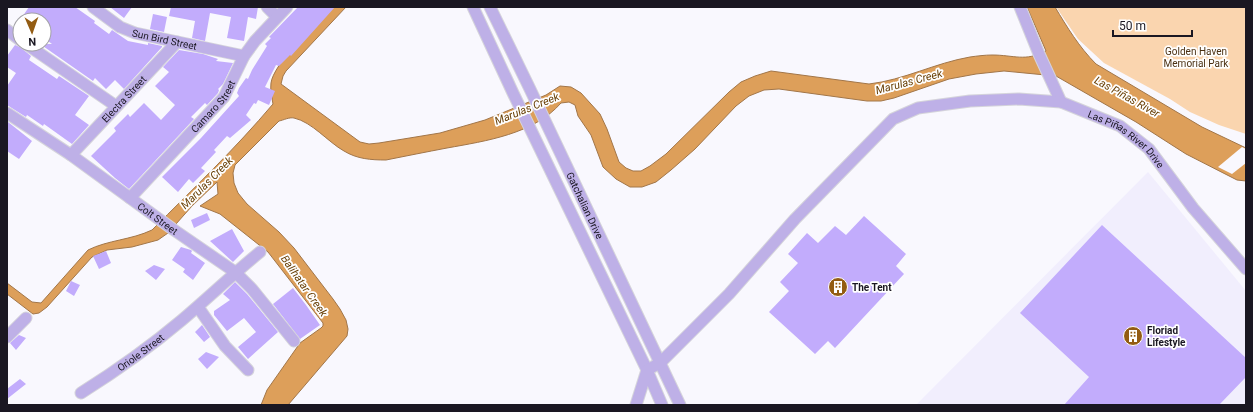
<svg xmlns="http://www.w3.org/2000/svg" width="1253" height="412" font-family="Roboto,sans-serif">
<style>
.built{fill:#f1eefd}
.green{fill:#fad5af}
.water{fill:#dd9f5a;stroke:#a27649}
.pier{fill:#f9f8fe}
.building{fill:#c2acfc}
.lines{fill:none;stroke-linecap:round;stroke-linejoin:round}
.minor-casing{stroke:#d5d4db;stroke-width:13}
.minor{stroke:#beb0e7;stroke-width:11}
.labels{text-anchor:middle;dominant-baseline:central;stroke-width:3.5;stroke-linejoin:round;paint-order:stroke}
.street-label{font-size:10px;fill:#1a1722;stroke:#fff}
.park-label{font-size:10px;fill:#4a3012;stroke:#fff}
.poi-label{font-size:10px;font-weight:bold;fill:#1a1722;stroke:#fff;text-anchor:start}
.water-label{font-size:11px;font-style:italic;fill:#694007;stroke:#fff}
</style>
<rect width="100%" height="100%" fill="#f9f8fe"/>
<!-- built -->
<path class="built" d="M1148,172L1246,291V405H916Z"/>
<!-- green -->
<path class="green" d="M1056,7H1246V134L1219,125L1190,112L1170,99L1104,63L1078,39Z"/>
<!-- water -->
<path class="water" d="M329,7H346L286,71L283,76L281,84L360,142L369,144L379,143L440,133L485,120L546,95L560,86L571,87L581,93L600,114L607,129L619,162L626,168L633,171H641L650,166L666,154L729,92L741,82L755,76L771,71L869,84C904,80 935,63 970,57C977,56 985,55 992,55C1014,55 1025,62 1046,51L1027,7H1055C1067,27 1079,47 1096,64L1202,127L1246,148V181L1237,180L1186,154L1136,122L1056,76L1004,71L976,74L949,79L894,98L881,101H867L779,89L764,90L749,96L736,106L695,149L671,170L656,182L642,187H630L616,179L603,167L591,135L578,116L575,105L569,102L561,103C534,134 486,141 447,148C426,152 406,156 386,160C371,160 357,159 344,151C328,142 312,122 294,118C289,117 284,120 279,121L235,165L233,173L234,183L238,193L247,204L279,232L294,248L333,299L340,309L346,320L348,329L347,336L288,405H261L267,390L300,343L321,328L323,326V323L268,252L220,214L200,206L218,194L217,182L192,206L168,233L158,240L132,247L107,250L92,257L47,307L39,313L33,314L7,294V283L32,302L41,303L88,250C108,240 131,240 152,230C193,189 235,149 273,104C272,98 270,89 271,83C273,65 315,22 329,7Z"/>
<!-- pier -->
<path class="pier" d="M1242,147L1246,149V163L1232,174L1218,167Z"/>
<!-- building -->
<path class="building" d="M29,7H75L95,21L94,23L109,34L112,30L128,41L148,45V43L162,46V47L124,89L115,80L106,89L95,78L93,81L40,44H52L44,38V20H20Z
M110,7H132L124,18Z
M171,7H258L256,19L248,17L244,41L227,38L231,17L210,13L205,41L192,38L195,21L169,16Z
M298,7H335L291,56L290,55L279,66L276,65L265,87L275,91L269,105L258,100L256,104L254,103L246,115L251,120L230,138L227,136L214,150L216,152L201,168L205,171L193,183L189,179L178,192L162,177L201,138L239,96L237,93L239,88L246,78L248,79L252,70L267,46L265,44L271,38L269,37Z
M153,14L167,17L164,32L150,29Z
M15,45L20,47L31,56L29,60L57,79L59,76L89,96L75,115L89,125L72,144L44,124L43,126L27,115L26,117L7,105V86L16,73L7,67V56Z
M179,50L203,54L218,59L216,61L233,63L223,84L218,89L219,90L218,93L207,105L205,103L191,117L194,119L129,189L115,178L91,156L116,131L114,128L128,114L130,117L144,103L161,120L175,105L155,86L169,72L163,67Z
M8,122L32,141L19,159L7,151V124Z
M207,213L210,220L194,228L191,220Z
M864,216L906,254L896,266L904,274L835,348L828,341L815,354L769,312L789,291L780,282L798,263L788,254L807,233L818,243L835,226L846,235Z
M1102,225L1246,358V377L1219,405H1064L1089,377L1020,313Z
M232,229L244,251L233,262L210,241Z
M181,247L191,250L192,251L191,253L205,263L193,280L183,272L185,269L172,260Z
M106,251L111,263L99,269L93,256Z
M154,265L165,269L156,280L145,271Z
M71,281L80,285L74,296L66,291Z
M235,282L247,294L278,332L248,359L238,347L256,332L244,318L227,331L214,315V311L230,300L223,294Z
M293,288L306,305L320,325L300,339L273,304Z
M202,325L210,337L204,342L195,332Z
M19,335L26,338L16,350L10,343Z
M206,352L219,357L207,369L198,359Z
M20,379L26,384L7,399V389Z"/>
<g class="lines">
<defs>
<g id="minor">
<path id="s1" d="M93,7L120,27L135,33L244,56"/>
<path d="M267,7L277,17"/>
<path d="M473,7L513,93L647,370L662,405"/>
<path id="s2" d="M490,7L529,87L680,405"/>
<path d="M1020,7L1039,54L1061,102"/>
<path d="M7,30L20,40"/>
<path d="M26,44L116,106"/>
<path id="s3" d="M7,113L71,155L174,230L235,272L252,289L294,341"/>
<path id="s4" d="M71,155L177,42"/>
<path id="s5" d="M130,198L224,97L244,56L255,41L287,7"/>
<path d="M198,307L225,346L248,370"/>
<path d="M7,337L26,318"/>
<path id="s6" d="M81,393C116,371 150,347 182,320C208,298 233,274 260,252"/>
<path id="s7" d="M636,405L647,370L660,363L729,294L795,219L893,119L918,108L970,101L1019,99L1061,102L1120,126L1149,149L1193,208L1246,269"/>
</g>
</defs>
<!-- minor casing -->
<use href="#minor" class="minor-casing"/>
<!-- minor -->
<use href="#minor" class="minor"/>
</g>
<!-- icons -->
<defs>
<symbol id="building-disc" viewBox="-11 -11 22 22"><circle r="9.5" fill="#935c13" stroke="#fff"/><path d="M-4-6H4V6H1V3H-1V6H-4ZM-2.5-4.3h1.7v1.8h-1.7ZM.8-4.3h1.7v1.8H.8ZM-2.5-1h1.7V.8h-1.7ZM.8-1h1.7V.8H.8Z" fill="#fff"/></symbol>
</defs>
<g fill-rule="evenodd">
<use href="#building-disc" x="827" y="276" width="22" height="22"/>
<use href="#building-disc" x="1122" y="325" width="22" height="22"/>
</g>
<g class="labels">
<!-- street labels -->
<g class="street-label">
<text stroke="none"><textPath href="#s1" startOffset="80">Sun Bird Street</textPath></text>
<text stroke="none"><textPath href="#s4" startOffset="77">Electra Street</textPath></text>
<text stroke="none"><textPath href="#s5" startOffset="124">Camaro Street</textPath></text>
<text stroke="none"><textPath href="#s7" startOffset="636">Las Piñas River Drive</textPath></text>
<text stroke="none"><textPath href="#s2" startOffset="220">Gatchalian Drive</textPath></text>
<text stroke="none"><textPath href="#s3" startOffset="184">Colt Street</textPath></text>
<text stroke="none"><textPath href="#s6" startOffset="72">Oriole Street</textPath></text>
</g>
<!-- park labels -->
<g class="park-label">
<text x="1196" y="51">Golden Haven<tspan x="1196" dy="12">Memorial Park</tspan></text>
</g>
<!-- poi labels -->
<g class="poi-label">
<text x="852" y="287">The Tent</text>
<text x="1147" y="330">Floriad<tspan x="1147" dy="12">Lifestyle</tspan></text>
</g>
<!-- water labels -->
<g class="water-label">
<text transform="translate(909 82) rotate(-15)">Marulas Creek</text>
<text transform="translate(1127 97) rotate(29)">Las Piñas River</text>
<text transform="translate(527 109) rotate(-22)">Marulas Creek</text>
<text transform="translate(207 183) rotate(-45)">Marulas Creek</text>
<text transform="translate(304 286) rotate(55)">Balihatar Creek</text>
</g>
</g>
<!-- border -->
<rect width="1253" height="412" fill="none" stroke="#1a1722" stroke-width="16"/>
<!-- north arrow -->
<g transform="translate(32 32) rotate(178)"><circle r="19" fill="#ffffff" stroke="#a3a2a7"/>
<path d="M0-3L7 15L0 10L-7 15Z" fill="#935c13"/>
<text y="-6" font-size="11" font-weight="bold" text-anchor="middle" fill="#1a1722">N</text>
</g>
<!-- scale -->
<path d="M1113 30v6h79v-6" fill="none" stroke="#1a1722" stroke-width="2"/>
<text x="1119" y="30" font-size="12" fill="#1a1722" stroke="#ffffff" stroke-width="3" paint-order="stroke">50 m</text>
</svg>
